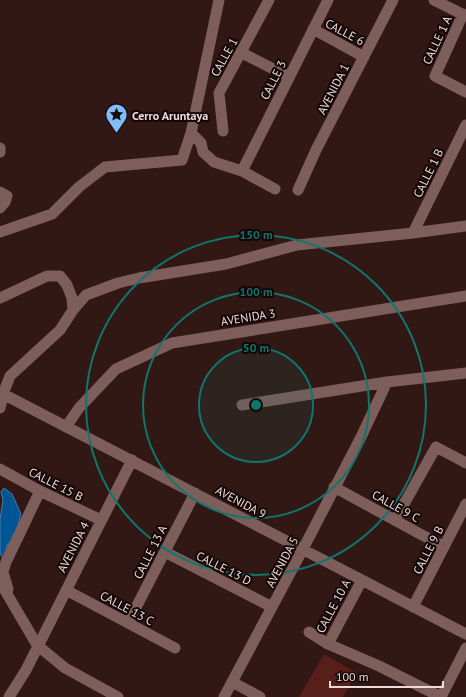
<svg xmlns="http://www.w3.org/2000/svg" width="466" height="697" font-family="'PT Sans',sans-serif">
<style>
.pitch{fill:#571e1a}
.water{fill:#005595;stroke:#477da9}
.lines{fill:none;stroke-linecap:round;stroke-linejoin:round}
.minor{stroke:#7e5e5a;stroke-width:11}
.ring{fill:none;stroke:#0f766e;stroke-width:2}
.labels{text-anchor:middle;dominant-baseline:central;stroke-width:4;stroke-linejoin:round;paint-order:stroke}
.street-label{font-size:12px;fill:#eedbd9;stroke:#120706}
.poi-label{font-size:12px;font-weight:bold;fill:#eedbd9;stroke:#120706;text-anchor:start}
.centre{fill:#0f766e;stroke:#120706;stroke-width:2}
.ring-label{font-size:12px;text-anchor:middle;font-weight:bold;fill:#0f766e;stroke:#120706;stroke-width:4;stroke-linejoin:round;paint-order:stroke}
</style>
<rect width="100%" height="100%" fill="#311815"/>
<path class="pitch" d="M324,654L357,673L343,697H299Z"/>
<path class="water" d="M4,488L12,494L21,514L14,540L7,545L6,553L2,557L0,553V519L3,500L1,492Z"/>
<g class="lines">
<path class="minor" d="M434,0L466,16
M463,14L435,76L466,92
M313,29L364,57
M242,53L289,77
M223,131L219,93L269,0
M191,133L201,143L203,152L214,162L242,171L275,189
M0,148V152
M242,171L328,0
M298,190L316,150L393,0
M0,192L7,196L5,202L0,208
M0,232L52,214L79,187L105,167L182,160L191,133L219,0
M413,233L466,125
M0,298L47,276H60L67,285L72,298L73,310L60,330L10,376L3,394L0,408
M73,310L86,295L118,283L139,278L226,264L297,245L413,233L466,226
M3,394L466,634
M242,405L387,382L466,373
M66,427L79,408L116,369L172,343L466,296
M0,469L40,491L101,520
M334,487L444,547
M395,520L436,447L466,463
M165,552L272,607
M0,582L37,645L65,668L118,697
M8,589L3,572L6,562L40,491
M66,590L175,648
M413,607L466,504
M128,623L195,493
M309,632L328,644L379,666L441,697
M328,644L362,580
M232,682L260,697
M9,697L26,670L132,460
M224,697L303,549L361,437L387,382
M441,697L466,648"/>
</g>
<circle cx="256" cy="405" r="57" fill="#0f766e" fill-opacity=".12"/>
<g class="ring">
<circle cx="256" cy="405" r="57"/>
<circle cx="256" cy="405" r="113"/>
<circle cx="256" cy="405" r="170"/>
</g>
<defs>
<symbol id="sight-pin" viewBox="-11 -11 22 30"><path d="M0 17L-7.5 6A9.5 9.5 0 1 1 7.5 6Z" fill="#81bdfa" stroke="#120706"/><path d="M0-6L1.8-2.2L6-1.7L2.9 1.2L3.7 5.4L0 3.3L-3.7 5.4L-2.9 1.2L-6-1.7L-1.8-2.2Z" fill="#111"/></symbol>
</defs>
<g fill-rule="evenodd">
<use href="#sight-pin" x="104" y="102" width="25" height="34"/>
</g>
<g class="labels">
<g class="street-label">
<text transform="translate(345 32) rotate(28)">CALLE 6</text>
<text transform="translate(437 40) rotate(-65)">CALLE 1 A</text>
<text transform="translate(224 57) rotate(-61)">CALLE 1</text>
<text transform="translate(273 80) rotate(-63)">CALLE 3</text>
<text transform="translate(333 89) rotate(-63)">AVENIDA 1</text>
<text transform="translate(428 173) rotate(-64)">CALLE 1 B</text>
<text transform="translate(248 317) rotate(-9)">AVENIDA 3</text>
<text transform="translate(56 484) rotate(27)">CALLE 15 B</text>
<text transform="translate(241 502) rotate(28)">AVENIDA 9</text>
<text transform="translate(396 506) rotate(29)">CALLE 9 C</text>
<text transform="translate(73 547) rotate(-63)">AVENIDA 4</text>
<text transform="translate(428 550) rotate(-63)">CALLE 9 B</text>
<text transform="translate(150 552) rotate(-63)">CALLE 13 A</text>
<text transform="translate(282 562) rotate(-62)">AVENIDA 5</text>
<text transform="translate(224 568) rotate(27)">CALLE 13 D</text>
<text transform="translate(333 606) rotate(-62)">CALLE 10 A</text>
<text transform="translate(127 608) rotate(28)">CALLE 13 C</text>
</g>
<g class="poi-label">
<text x="132" y="115">Cerro Aruntaya</text>
</g>
</g>
<circle cx="256" cy="405" r="6" class="centre"/>
<g class="ring-label">
<text x="256" y="239">150 m</text>
<text x="256" y="296">100 m</text>
<text x="256" y="352">50 m</text>
</g>
<path d="M330 681v6h113v-6" fill="none" stroke="#eedbd9" stroke-width="2"/>
<text x="336" y="681" font-size="12" fill="#eedbd9" stroke="#120706" stroke-width="3" paint-order="stroke">100 m</text>
</svg>
